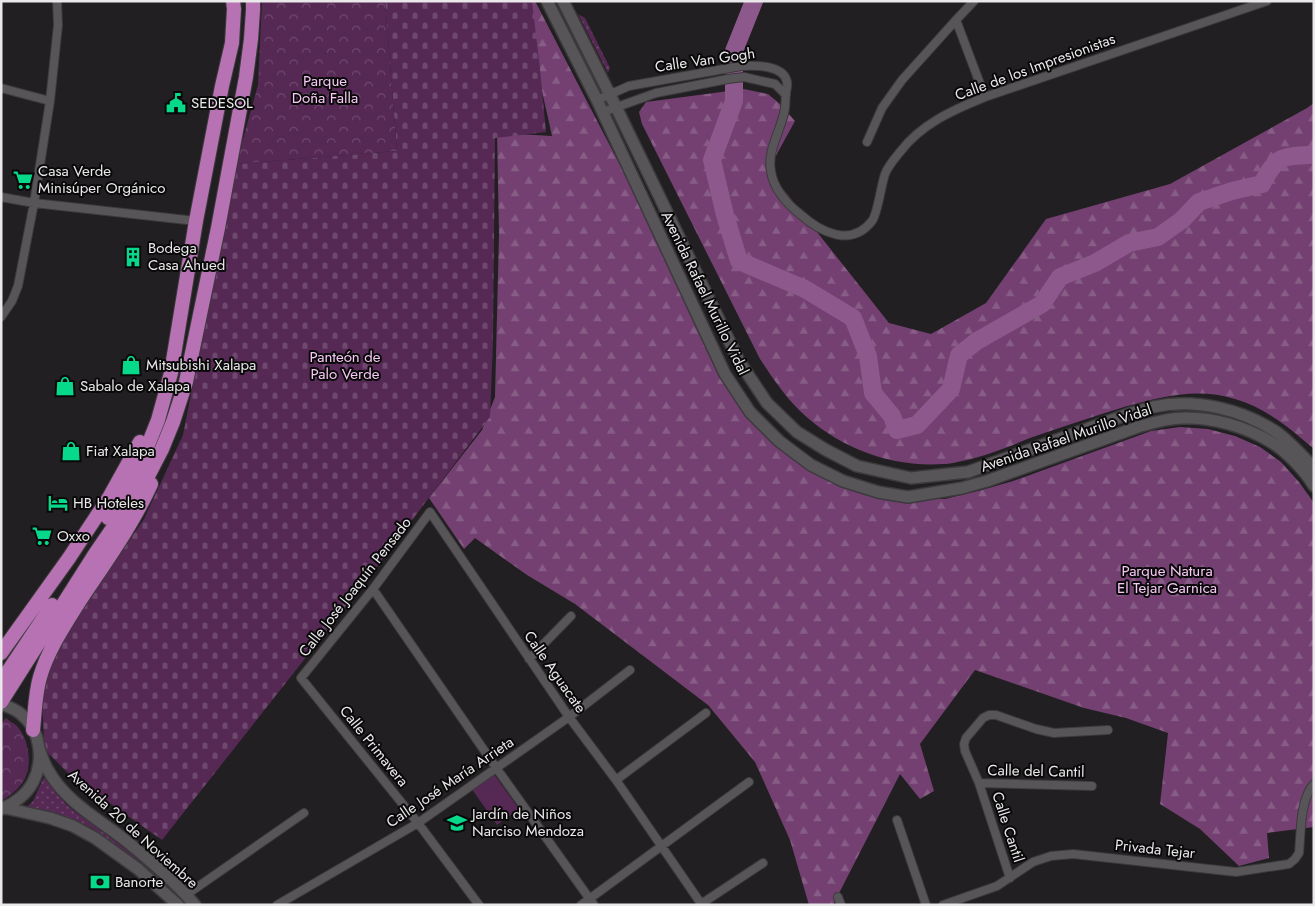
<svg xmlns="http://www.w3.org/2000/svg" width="1315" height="906" font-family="Jost,sans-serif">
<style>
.grass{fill:url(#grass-dots)}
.forest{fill:url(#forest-firs)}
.cemetery{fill:url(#cemetery-stones)}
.park{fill:url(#park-crowns)}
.pitch{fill:#562955}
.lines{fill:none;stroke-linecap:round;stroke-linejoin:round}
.river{stroke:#8d588b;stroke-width:18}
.minor-casing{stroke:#3c3a3c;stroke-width:10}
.secondary-casing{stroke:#3c3a3c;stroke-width:14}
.trunk-casing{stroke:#3c3a3c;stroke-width:16}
.minor{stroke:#585558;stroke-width:8}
.secondary{stroke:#585558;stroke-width:11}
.trunk{stroke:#b672b2;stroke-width:14}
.labels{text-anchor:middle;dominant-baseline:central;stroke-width:4;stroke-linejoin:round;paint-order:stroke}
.street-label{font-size:15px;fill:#eae8ea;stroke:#0a090a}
.park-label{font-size:15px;fill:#f6c8f3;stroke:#0a090a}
.poi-label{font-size:15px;fill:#eae8ea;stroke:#0a090a;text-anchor:start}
</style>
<defs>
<pattern id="grass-dots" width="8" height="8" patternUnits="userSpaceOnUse" patternTransform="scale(1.25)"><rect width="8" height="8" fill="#562955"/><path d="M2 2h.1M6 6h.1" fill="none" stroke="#6e486e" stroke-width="1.8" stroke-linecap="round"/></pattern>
<pattern id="forest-firs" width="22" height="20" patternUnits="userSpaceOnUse" patternTransform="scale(1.25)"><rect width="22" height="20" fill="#734071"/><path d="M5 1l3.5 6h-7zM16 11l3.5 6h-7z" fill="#875c85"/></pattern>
<pattern id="cemetery-stones" width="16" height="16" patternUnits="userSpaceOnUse" patternTransform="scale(1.25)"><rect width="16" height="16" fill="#562955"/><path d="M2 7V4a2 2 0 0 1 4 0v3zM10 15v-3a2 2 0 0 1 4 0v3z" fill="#6e486e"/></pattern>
<pattern id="park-crowns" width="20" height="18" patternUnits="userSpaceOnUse" patternTransform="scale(1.25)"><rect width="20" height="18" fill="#562955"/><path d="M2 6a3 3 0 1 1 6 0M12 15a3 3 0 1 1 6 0" fill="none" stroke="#6e486e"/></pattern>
</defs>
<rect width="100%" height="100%" fill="#211f21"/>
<path class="grass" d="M578,14L585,18L610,68L608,73Z
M44,777C51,786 58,796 66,804C75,813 86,819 96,827C128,851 160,875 186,905H184L176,896L144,866L92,828L75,821L25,809L33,801Z"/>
<path class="forest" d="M522,1H535L750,416L830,479L915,499H945L982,490L1013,481L1151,431L1180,427L1208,429L1235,436L1260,447L1281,462L1299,482L1314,503V827L1267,833L1269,858L1239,866L1200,829L1160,804L1168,733L1126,718L1084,708L975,670L920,744L934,791L920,799L900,774L833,905H809L790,840L755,762L708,705L575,604L527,575L475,538L464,549L429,498L482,430L495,397L499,234L497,133L552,136Z
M744,89L768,94L780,104L795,121L768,170L889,323L931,334L986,303L1046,219L1170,184L1307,108L1314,103V449C1290,428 1266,408 1235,399C1197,387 1160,397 1124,407C1092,417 1061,427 1030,438C1008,447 986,456 962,461C956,462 950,464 944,464C890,468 837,447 799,410C784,395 772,377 760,359L642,124L639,112L646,102Z"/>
<path class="cemetery" d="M385,1H532L540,69L546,132L495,138L493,340L490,417L366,581L162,840L71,776L46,751L44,739L42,697L46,675L64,635L144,519L183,435L236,164L397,151Z"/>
<path class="park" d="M262,1H385L397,151L236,164L258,85Z
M6,718C9,721 13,723 16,725C21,730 26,739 27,746C33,772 24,788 1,801V724Z"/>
<path class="pitch" d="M491,770L519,809L497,825L469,785Z"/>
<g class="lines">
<path class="river" d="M754,1L734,51V101L712,160L725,215L739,261L805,289L853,318L868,356L873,393L892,416L897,430L917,425L951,389L959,355L977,341L1042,304L1060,277L1095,263L1129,243L1158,237L1182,220L1199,202L1232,191L1262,184C1277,155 1282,156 1314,155"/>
<defs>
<path id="minor" d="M956,20L985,97
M1,88L50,101
M597,100L629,86L741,66C755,65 784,65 787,82C788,86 786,90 786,94C785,100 786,107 784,113C780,132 767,151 771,171C773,188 787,204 800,214C820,232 851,248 872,221C878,213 881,185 885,174C888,166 895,158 900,152C921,124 953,110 985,97L1267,1
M603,112L656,93L728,79L744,77L775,84L786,95
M867,142L882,108L902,80L956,20L974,1
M1,197L34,203L196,221
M1,317L12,301L18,286L34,203L50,101L58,25L57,1
M373,589L497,769L594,905
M529,659L571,616
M616,780L706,713
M979,783L1092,786
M897,820L926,905
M1010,878L979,783L965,751L964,744L966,738L983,718L989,715H996L1036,729L1054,733L1108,730
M186,895L304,813
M838,897L841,905
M701,904L763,863
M277,905L418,823L569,717L630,670
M479,905L418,823L301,678L373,589L430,512L569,717L616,780L702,905
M581,905L749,782
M943,905L997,886L1033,862L1051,856L1073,854L1236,872L1289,864L1295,859L1299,853C1301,832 1300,799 1314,784"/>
<path id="secondary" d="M547,1L597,100L725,374L750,412L779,441L811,465L843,481L878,492L908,497L962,488L987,481L1138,427C1152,423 1167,418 1183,418C1213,417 1246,427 1271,442C1286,451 1305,471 1314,486
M563,1L616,107L739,361L767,403L797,432L826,450L857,466L911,478L968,472L1131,413C1139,411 1146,409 1153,407C1196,398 1242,409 1278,433C1291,443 1303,456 1314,468
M1,704C9,707 16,709 22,715C41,731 44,761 33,782C27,794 14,804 1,809
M39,749C42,756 44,764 48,770C66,803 102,821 130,844C152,862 177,884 195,905
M5,808L50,818L73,826L95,838L138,869L178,905"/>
<path id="trunk" d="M108,518L137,468L148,445L158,420L171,373L196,221L222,86L232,43L234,9L233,1
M1,653L69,558L110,496L140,442
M1,682L52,605
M1,702L95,554L147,478L162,449L173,422L186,382L218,228L246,77L251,39L253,10V1
M33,730C35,712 35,694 40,677C48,650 64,626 79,602C104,564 132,526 151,484"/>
</defs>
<use href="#minor" class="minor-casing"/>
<use href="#secondary" class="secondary-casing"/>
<use href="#trunk" class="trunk-casing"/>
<use href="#minor" class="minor"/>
<use href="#secondary" class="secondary"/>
<use href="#trunk" class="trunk"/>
</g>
<defs>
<symbol id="civic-bare" viewBox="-9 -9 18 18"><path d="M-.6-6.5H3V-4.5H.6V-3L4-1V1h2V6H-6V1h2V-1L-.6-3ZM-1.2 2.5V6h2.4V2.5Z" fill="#07d98b" stroke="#0a090a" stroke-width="2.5" paint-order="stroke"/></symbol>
<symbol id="supermarket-bare" viewBox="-9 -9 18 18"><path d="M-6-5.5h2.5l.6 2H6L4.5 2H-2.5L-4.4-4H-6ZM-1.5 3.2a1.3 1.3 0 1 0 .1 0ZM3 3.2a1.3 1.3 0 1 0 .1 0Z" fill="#07d98b" stroke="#0a090a" stroke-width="2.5" paint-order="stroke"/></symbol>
<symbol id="building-bare" viewBox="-9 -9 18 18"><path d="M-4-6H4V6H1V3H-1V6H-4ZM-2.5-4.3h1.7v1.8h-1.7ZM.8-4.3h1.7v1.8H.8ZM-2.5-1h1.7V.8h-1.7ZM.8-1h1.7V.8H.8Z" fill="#07d98b" stroke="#0a090a" stroke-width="2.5" paint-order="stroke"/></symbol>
<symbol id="shop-bare" viewBox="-9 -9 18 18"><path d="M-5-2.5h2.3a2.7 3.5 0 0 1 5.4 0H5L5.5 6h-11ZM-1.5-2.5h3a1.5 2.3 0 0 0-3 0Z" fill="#07d98b" stroke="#0a090a" stroke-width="2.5" paint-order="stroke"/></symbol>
<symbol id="hotel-bare" viewBox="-9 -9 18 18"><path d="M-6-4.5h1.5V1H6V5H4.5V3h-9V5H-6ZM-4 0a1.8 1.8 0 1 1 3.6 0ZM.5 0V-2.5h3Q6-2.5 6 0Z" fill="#07d98b" stroke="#0a090a" stroke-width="2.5" paint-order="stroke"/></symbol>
<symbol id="school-bare" viewBox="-9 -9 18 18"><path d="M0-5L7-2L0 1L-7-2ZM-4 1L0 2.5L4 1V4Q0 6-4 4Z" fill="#07d98b" stroke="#0a090a" stroke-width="2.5" paint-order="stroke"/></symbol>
<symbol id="bank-bare" viewBox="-9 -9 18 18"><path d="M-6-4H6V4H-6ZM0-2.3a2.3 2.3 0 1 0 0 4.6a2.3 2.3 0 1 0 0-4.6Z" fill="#07d98b" stroke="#0a090a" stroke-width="2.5" paint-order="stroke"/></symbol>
</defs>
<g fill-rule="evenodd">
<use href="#civic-bare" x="162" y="89" width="28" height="28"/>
<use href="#supermarket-bare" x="9" y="166" width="28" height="28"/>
<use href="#building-bare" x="119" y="243" width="28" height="28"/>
<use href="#shop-bare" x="117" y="351" width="28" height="28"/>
<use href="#shop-bare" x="51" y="372" width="28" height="28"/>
<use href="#shop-bare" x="57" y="437" width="28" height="28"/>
<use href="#hotel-bare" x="44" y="489" width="28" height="28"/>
<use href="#supermarket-bare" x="28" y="522" width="28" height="28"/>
<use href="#school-bare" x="443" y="809" width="28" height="28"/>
<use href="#bank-bare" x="86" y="868" width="28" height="28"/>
</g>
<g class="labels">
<g class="street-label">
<text transform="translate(705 60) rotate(-8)">Calle Van Gogh</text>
<text transform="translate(1035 67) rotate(-20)">Calle de los Impresionistas</text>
<text transform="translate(705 293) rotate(64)">Avenida Rafael Murillo Vidal</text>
<text transform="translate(1066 438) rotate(-19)">Avenida Rafael Murillo Vidal</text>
<text transform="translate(355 587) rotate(-52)">Calle José Joaquín Pensado</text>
<text transform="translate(555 672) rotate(55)">Calle Aguacate</text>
<text transform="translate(374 746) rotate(51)">Calle Primavera</text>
<text transform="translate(1036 771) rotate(1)">Calle del Cantil</text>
<text transform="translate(450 782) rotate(-34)">Calle José María Arrieta</text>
<text transform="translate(1008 827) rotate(72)">Calle Cantil</text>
<text transform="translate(133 829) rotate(42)">Avenida 20 de Noviembre</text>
<text transform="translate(1155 849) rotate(6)">Privada Tejar</text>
</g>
<g class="park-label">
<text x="325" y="81">Parque<tspan x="325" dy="17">Doña Falla</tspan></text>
<text x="345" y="357">Panteón de<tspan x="345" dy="17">Palo Verde</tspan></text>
<text x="1167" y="571">Parque Natura<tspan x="1167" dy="17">El Tejar Garnica</tspan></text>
</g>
<g class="poi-label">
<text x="191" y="103">SEDESOL</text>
<text x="38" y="171">Casa Verde<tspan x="38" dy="17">Minisúper Orgánico</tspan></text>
<text x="148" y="248">Bodega<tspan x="148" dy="17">Casa Ahued</tspan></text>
<text x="146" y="365">Mitsubishi Xalapa</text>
<text x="80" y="386">Sabalo de Xalapa</text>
<text x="86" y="451">Fiat Xalapa</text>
<text x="73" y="503">HB Hoteles</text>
<text x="57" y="536">Oxxo</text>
<text x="472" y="814">Jardín de Niños<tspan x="472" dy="17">Narciso Mendoza</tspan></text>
<text x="115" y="882">Banorte</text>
</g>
</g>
<rect width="1315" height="906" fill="none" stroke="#eae8ea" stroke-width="5"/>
</svg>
